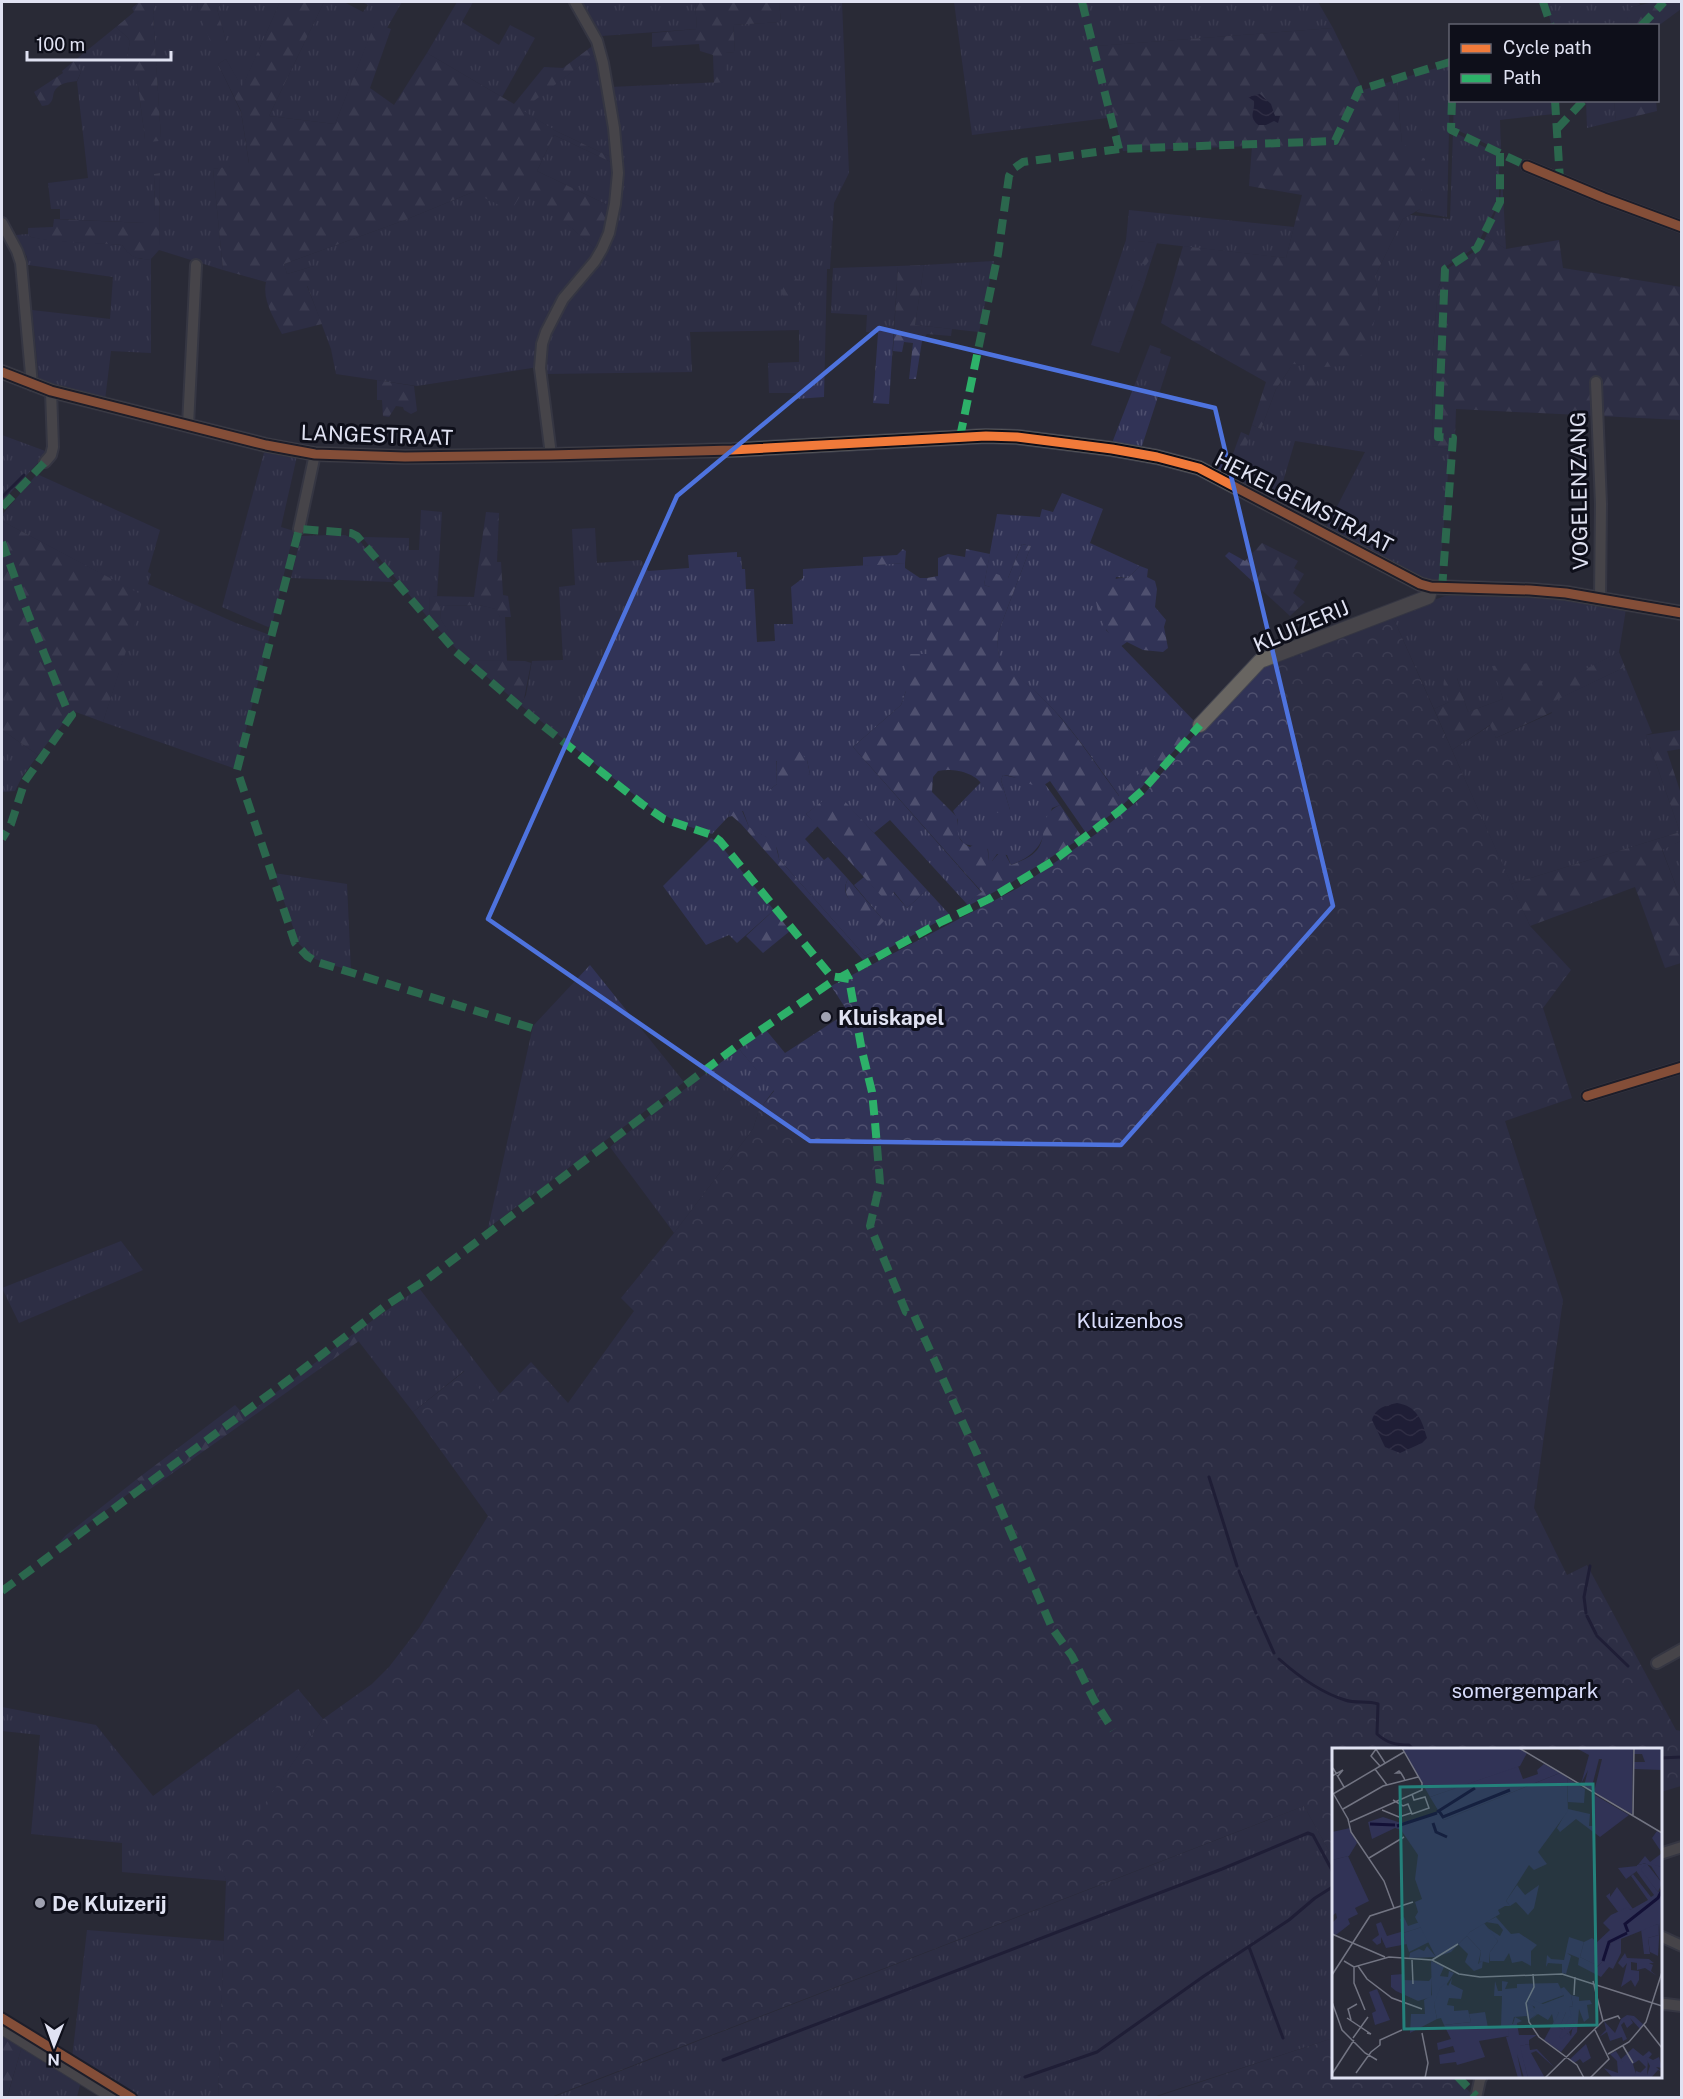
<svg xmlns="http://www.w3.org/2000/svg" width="1683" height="2099" font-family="'Public Sans',sans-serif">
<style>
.grass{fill:url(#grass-tufts);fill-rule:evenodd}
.forest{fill:url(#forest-firs)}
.park{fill:url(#park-crowns)}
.water{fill:url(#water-waves)}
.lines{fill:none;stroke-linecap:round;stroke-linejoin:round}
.stream{stroke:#131036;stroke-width:3}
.minor-casing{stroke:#434550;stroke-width:14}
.tertiary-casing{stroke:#434550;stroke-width:16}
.minor{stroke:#686561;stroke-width:10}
.tertiary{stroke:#686561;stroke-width:14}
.quiet{stroke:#2db169;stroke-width:8;stroke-dasharray:15 8;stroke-linecap:butt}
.cycleway-casing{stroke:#0e0f1a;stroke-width:13}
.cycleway{stroke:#f17a3a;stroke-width:9}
.marked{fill:none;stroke:#4e73de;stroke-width:4.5;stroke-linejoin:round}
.poi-dot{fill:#a0a2b1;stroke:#0e0f1a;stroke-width:2}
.labels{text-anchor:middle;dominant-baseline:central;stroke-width:6;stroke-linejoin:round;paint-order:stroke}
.street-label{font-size:21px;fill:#e0e2f2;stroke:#0e0f1a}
.poi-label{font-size:21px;font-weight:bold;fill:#e0e2f2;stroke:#0e0f1a;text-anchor:start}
.park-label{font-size:21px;fill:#d8dcfb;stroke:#0e0f1a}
.inset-river{fill:none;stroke:#131036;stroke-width:3}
.inset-road{fill:none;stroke:#727482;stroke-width:1.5}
.view{fill:#24817b;fill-opacity:0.15;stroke:#24817b;stroke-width:3}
.inset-edge{fill:none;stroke:#e0e2f2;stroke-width:3}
</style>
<defs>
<pattern id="grass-tufts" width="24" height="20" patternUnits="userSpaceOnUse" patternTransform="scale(1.5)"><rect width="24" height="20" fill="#313356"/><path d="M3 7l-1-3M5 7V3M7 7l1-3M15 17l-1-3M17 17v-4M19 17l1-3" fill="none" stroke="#4f506f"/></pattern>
<pattern id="forest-firs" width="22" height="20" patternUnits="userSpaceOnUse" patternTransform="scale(1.5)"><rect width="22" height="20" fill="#313356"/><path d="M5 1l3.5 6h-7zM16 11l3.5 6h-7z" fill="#4f506f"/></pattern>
<pattern id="park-crowns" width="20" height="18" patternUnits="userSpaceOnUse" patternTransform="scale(1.5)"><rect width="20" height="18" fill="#313356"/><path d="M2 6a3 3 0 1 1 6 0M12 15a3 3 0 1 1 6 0" fill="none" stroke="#4f506f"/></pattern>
<pattern id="water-waves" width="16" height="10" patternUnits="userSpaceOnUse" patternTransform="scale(1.5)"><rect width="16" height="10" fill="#131036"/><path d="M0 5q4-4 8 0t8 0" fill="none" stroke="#353254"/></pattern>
</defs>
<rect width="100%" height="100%" fill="#292a37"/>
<path class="grass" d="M155,2H197L198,11L227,44L217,9L222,2H280L242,88L226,59L218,64L241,112L249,164L213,169L223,270L159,250L160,173L154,174L155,213L145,223L60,219V209H51L48,183L88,178L77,82L81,72L74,61L116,27L128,38L130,42L126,61L138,86L145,139L161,138L153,15Z
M324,2H344L363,12L368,5L362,2H402L387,28L375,24L335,124L269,116Z
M457,2H473L462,22L499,45L510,25L535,38L502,97L427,53Z
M579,2H695L697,29L601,36Z
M779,2H844H842L849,173L834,203L830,269H827L824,397L796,399V393H769L768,363L799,362V330L690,332L692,372L543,374L549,336L567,300L598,262L619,197L610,87L724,82L725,53L735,52L733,25L781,22Z
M954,2H1318L1333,28L1097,46L1115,117L972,135Z
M1545,2H1639L1640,5L1630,8L1626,25L1552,26Z
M598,52L615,159L556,131L521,110Z
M1450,64V84L1447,217L1416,212L1420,209L1402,143L1396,80Z
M1454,101H1554V114L1500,120L1501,151L1453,128Z
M1586,101H1614L1616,121L1587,128Z
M1453,132L1499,154V202L1476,247L1445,267L1443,269L1446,270L1438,288L1433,347L1432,446L1450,449L1439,584L1428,581L1326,528L1365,452L1295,441L1279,495L1238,472L1252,425L1261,429L1276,389L1293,364L1346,366L1379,303L1375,276L1403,219L1410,215L1450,219Z
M554,135L615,164L612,207L537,171Z
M1502,176L1506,249L1486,236L1500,202Z
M525,187L598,251L568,286L538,367L417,386L336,374L331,349L307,285L314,266L287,274L284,264L405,220L473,192Z
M1129,210L1294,227L1286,258L1137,241L1150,259L1153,255L1144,284L1139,280L1132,286L1118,341L1123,342L1119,353L1091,345L1126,240Z
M28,234L31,237C61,243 91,242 122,245C130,257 137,260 151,259V353L111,351L105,400L39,381L32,310L110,319L113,277L28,265L27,257L16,235Z
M994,261L979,332L915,325L924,265Z
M898,266L889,404L873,403L878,333L866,332L867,315L831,313L833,268Z
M1150,345L1161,349L1160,353L1171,357L1141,449L1112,443Z
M2,435L48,452L2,502Z
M265,449L297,456L281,527L294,531L272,625L268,627L222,607Z
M37,474L160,530L148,572L151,574L148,584L236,623L270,635L237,765L233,768L103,722L143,596L2,521V515Z
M1062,493L1103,509L1090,543L1140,566L1128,578L1116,577L1106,630L1197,724L1195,727L1186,722L1120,797C1086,750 1053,697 1002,667C998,656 997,645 998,633L1031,546L1022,544L1008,578L990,587L984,585L997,514L1040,517L1042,509L1053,512Z
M421,510L442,512L437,596H430L429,619L362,537L409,538V550H419Z
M595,528L597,563L641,560L648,571L689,568L688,555L737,552V557H741L742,569H745L746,589H754L757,642L775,641L774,624H793L791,587L803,578V569L905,563V568L920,578H927L928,655L906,654V691L901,705L853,747L982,893L966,903L890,820L874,833L835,792L806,814L818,826L805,839L824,860L828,857L848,879C835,901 869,913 884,921L854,885L864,877L885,899L893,892L907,908L927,890L950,915L880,953L877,950L865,956L779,859C778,837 763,838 749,827L743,811L730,810L728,817L712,834L681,824L651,808L518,703L524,699L526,695L532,661L563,660L559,587L575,585L572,529ZM807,760L810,774L768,791L777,784L776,761Z
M332,535H344L359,540L393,582L291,578L301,536Z
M1462,594L1545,596L1626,609L1619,652L1545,691L1493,666L1503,699L1468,712L1457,678L1449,702L1434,709L1392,615L1445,596Z
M479,605L496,609L500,617H505L507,661L467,660L441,620L440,606Z
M1625,667L1652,733L1646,735L1680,832L1511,884L1452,750L1491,725L1496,738L1552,713L1547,704Z
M2,730L38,755L22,777L15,791L2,792Z
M1003,775L1045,784L1060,805L1052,808C1042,839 1044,852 1011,865L1007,855L997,854L992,861H989L988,849L964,844L956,833L958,820L953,811L981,782L986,791L1010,810L1001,780Z
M711,838L717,841L774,910L737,943L729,935L706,945L663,886Z
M1681,841V899L1662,849Z
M274,873L347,884L351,971L315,959L299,944Z
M590,965L684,1082L488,1228L533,1026Z
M739,1049L774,1090L759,1110L753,1129L674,1233L610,1147L651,1114Z
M121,1241L143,1270L19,1323L2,1288Z
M419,1288L500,1394L491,1404L464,1371L413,1412L353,1334Z
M137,1479L140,1485L54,1549L65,1536Z
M298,1689L323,1719L222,1867L226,1881L122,1872V1843L31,1834L40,1735L2,1731V1707L96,1725L153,1796Z
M1304,1806L1333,1858V2038L1153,2097L551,2098Z
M87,1930L224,1941L218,2097H138L72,2058Z
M23,2043L81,2081L77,2097L7,2098Z"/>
<path class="forest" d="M139,2H155L153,15L161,138L159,141L148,142L145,139L138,86L130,74L126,61L130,42L128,38L116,27L134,12L132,8Z
M197,2H222L217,9L227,44L214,50L198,11Z
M280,2H324L269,116L335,124L375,23L391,29L370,88L394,105L427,53L514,104L544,67L563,68L595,44L598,52L522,110L556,131L615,159V164L554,135L537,171L612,207L598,251L525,188L511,211L473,192L405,220L284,264L287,274L314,266L320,280L307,286L322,324L282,334C274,318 262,300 266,282L223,270L213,169L249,163L241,111L218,64L226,59L242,87Z
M695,2H779L781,22L733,25L735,52L725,53V82L714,83L713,55L700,51L699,44L652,47V33L697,29Z
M1653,2H1681V9L1658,26L1626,25L1629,8Z
M1333,28L1363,90L1396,80L1402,143L1425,159L1420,209L1403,219L1375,276L1379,302L1367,351L1346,366L1323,367L1314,389L1304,388L1306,365L1293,364L1276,389L1261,429L1252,425L1266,382L1161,323L1183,246L1286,258L1302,195L1249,186L1252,146L1123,151L1096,46Z
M74,61L81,72L77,81C69,82 58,83 54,92C52,98 54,100 48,105L42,106L34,92L63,73L62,71Z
M1614,101H1656L1657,111L1616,121Z
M160,173L159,250L151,259C136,260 130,257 122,245C91,242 60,244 31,237L28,234V228L53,227L54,219L145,223V213H155L154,174Z
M1486,236L1506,249L1559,240L1563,268L1681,287V420L1456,409L1455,438H1452L1450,449L1432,446L1433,347L1438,288L1447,269L1480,248Z
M1137,241L1157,243L1153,255L1146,265L1140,263C1134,256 1132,249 1137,241Z
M924,265L915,325L952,329L951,336L927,334L922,341L916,379H909L913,343L904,342L902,352L893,351L898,266Z
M788,279C796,279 801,278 806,284L805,304L799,305L786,303L781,292Z
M1139,280L1144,284L1123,342L1118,341L1116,335L1132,286L1135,282Z
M377,380L414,386L417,411L411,414L404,410L403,407L396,406L389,417L383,416L382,400H377Z
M1241,432L1250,436L1238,472L1279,495L1277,502L1213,470L1217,458L1230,462Z
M486,512L499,513L497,562H501L503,595L508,596L511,617H500L495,609L479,605L440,606L441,620L465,654L463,656L429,619L430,596L474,597Z
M2,521L144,596L103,722L73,711L38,755L2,730Z
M1262,543L1298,561L1294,568L1304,574L1293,593L1305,602L1290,616L1225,556L1229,552L1245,561Z
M1022,544L1031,546L998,633C997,645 998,656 1003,667C1053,697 1085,750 1119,796L1186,721L1195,727L1141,788L1117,810L1086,833L1050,781L1041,787C1026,785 1018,776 1003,775L1001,780L1010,810L1007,814C1002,813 997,814 994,810C988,805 987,795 984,788C977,772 953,768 938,771L933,777L932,792L957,817C959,831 954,839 970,847L978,842L984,841L987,845L989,861H992L1000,852H1004L1011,865C1021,861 1030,858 1037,850C1049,835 1037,815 1060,805L1080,834L1078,840L1009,884L968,906L966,903L982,892L853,747L901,705L906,691V654H927V578L938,576V558L948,554L965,557L966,549L990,554L984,585L990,587L994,573L1008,578Z
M903,549L906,551L905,563L863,566V557L897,555Z
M1140,566L1148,569L1147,577L1155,581L1157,589L1155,607L1166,620L1164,627L1168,648L1163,652L1143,650L1127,642L1120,647C1105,631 1097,616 1095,594C1106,582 1111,577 1128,578Z
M1619,652L1625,667L1548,704L1552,712L1496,738L1490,725L1452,750L1434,709L1449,702C1445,690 1439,682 1449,673L1457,678L1468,712L1503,699L1492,666L1532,663L1545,690Z
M467,660L525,661L531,663L524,699L518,703Z
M1681,730V749L1667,751L1681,794V841L1662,850L1681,899V963L1665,968L1635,887L1530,926L1511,884L1680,832L1646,735Z
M795,746L807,760L810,774L769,799L768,791L777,784C777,766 771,749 795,746Z
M835,791L927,890L907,908L894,892L885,900L806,814Z
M735,805L740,806L749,827L775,842L779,859L865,956L878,950L880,953L863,960L741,824L732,816L728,817L730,810Z
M848,879L884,921L877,928C865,916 837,898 848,879Z
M774,910L790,931L763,953L746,936Z
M353,1334L359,1341L146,1492L137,1479L235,1405L245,1416Z
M2,2031L23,2043L7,2097H2Z"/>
<path class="park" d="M1392,615L1530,926L1571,970L1543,1008L1572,1098L1505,1121L1563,1300L1534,1508L1567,1575L1587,1565L1676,1730L1681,1731V1786L1661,1792L1660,1750H1334L1333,1858L1304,1806L551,2097L218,2098L226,1881L221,1867L323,1719L372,1684L389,1667L419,1628L488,1516L413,1412L465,1371L491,1403L531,1362L568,1403L634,1311L621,1298L674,1233L753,1129L759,1110L774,1091L739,1049L766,1030L785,1053L848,1012L831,986L1018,888L1096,834L1139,800L1196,733L1260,666Z
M1333,2038L1334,2076L1456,2077L1459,2082L1476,2098H1153Z"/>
<path class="water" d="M1260,94L1271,104L1275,116H1280L1278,123L1274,121L1266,125H1258C1248,115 1255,114 1254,101L1248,97Z
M1397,1403C1417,1406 1422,1420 1427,1438L1422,1443L1400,1453L1385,1447L1372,1420C1376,1407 1385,1406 1397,1403Z"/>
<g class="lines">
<path class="stream" d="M2,497L24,475
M1209,1477L1237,1566
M1239,1571L1256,1613
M1586,1613L1584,1597L1590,1566
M1587,1616L1596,1634
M1258,1617L1274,1653
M1597,1636L1628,1666
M1279,1659C1297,1675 1322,1693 1345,1700C1356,1704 1367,1700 1378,1704L1377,1734C1387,1743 1396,1745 1409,1745L1414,1750
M1660,1758L1682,1757
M1249,1947L1283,2038
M723,2060L1222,1869L1308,1833L1313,1835L1334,1874
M1025,2077L1097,2052L1204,1976L1289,1920L1315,1898L1334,1886"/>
<defs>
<path id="minor" d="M1527,166L1604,198L1682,227
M2,223L17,251L21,263L32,385
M1596,382L1601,504L1600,599
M188,425L196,265
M551,455L540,368L542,344L546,332L563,299L595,261L602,249L609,233L615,204L618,173L614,128L603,63L597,41L575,2
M45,462L51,455L53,447L51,391
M299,529L315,454
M1587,1096L1682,1067
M1657,1663L1682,1649
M1660,1854L1682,1847
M1660,1936L1682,1946
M1660,2005L1665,2004L1682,2006
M1476,2098L1480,2080L1482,2076"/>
<path id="tertiary" d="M2,372L51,391L266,445L315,454L405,457L551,455L732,450L986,436L1017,437L1112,449L1157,457L1199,468L1420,584L1431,587L1530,590L1566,593L1682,613
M1200,725L1260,661L1428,597L1431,587
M2,2027L116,2098"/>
</defs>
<use href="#minor" class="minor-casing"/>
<use href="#tertiary" class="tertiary-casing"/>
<use href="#minor" class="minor"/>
<use href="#tertiary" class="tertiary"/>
<path class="quiet" d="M1082,2L1119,149
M1543,2L1551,26
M1641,26L1664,2
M1452,100L1451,130L1527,166
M1555,100L1560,181
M1557,129L1584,100
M960,437L998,254L1009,176L1013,169L1023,162L1119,149L1335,141L1359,90L1450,62
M2,507L45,462
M2,542L28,614L66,707L72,715L25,781L11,824L2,839
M1442,589L1453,438L1438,437L1445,269L1477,248L1500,202V153
M532,1028L317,962L307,956L295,943L237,770L299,529L351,533L357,536L456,652L532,717L642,804L664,819L712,835L720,841L831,976L849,979L862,1051L872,1092L875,1122L880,1183L870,1226L906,1312L914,1315L977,1454L1052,1628L1072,1656L1094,1700L1113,1730
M2,1591L298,1373L385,1306L426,1280L737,1046L830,983L939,923L989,899L1053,861L1118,812L1143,790L1200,725
M1457,2076L1476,2096"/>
<defs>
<path id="cycleway" d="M1527,166L1604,198L1682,227
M2,372L51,391L266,445L315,454L405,457L551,455L732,450L986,436L1017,437L1112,449L1157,457L1199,468L1420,584L1431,587L1530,590L1566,593L1682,613
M1587,1096L1682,1067
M2,2018L132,2098"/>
</defs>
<use href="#cycleway" class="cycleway-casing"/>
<use href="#cycleway" class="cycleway"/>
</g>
<path d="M0 0H1683V2099H0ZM879,328L1215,408L1333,906L1121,1145L810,1141L488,919L677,496Z" fill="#292a37" fill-opacity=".55" fill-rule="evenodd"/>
<path class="marked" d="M879,328L1215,408L1333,906L1121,1145L810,1141L488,919L677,496Z"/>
<g class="poi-dot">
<circle cx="826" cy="1017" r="6"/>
<circle cx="40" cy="1903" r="6"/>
</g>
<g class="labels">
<g class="street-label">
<text transform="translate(377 435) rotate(2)">LANGESTRAAT</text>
<text transform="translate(1579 491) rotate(-91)">VOGELENZANG</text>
<text transform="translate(1304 502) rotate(27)">HEKELGEMSTRAAT</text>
<text transform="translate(1301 626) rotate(-23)">KLUIZERIJ</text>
</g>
<g class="poi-label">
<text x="838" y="1017">Kluiskapel</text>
<text x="52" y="1903">De Kluizerij</text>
</g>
<g class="park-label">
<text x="1130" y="1320">Kluizenbos</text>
<text x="1525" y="1690">somergempark</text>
</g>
</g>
<g transform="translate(1332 1748)">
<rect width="330" height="330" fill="#292a37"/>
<path d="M244,0H301L300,66L262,44L270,11H267L259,42L252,38L256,22L249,36L257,7ZM302,0H330V22L302,21V14H313L310,6H302ZM212,16L228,25L112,72L98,49L186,18L191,31L206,26L205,22ZM235,30L253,41L252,55L236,54ZM261,46L297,67L268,89L244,71L228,84L225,80L236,61L258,66L257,78H263ZM325,83L330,86V119L315,116L330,135L326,144L308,122L314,115L306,117L305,123L294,131L286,120L305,118L313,108L318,114L330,105L320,90ZM16,108L37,153L23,160L26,166L16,171L18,176L0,190V175L5,170L4,165L0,168V112ZM185,137L193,147L207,137L202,160L196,167L184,154L178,158L174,153ZM285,139L301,161L287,165L274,148L278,145V149ZM164,169L179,186L187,185L205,197L199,203V218L190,213L180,215L177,205L172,213H158V204L166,193L151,177L168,188L171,182L166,176L154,174ZM326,176L327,187L316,190L318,206H312L309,181ZM90,179L97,194L77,204L71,185ZM135,188L149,203L146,216L151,212L150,220L142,223L133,214L136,206L126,196ZM237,189L252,194L248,209L265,217L263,221L273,211L279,195L289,190V205L281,221L277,219L269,229L246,217L247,210L235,205L239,208L234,226L230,225V216L216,215L214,219L215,207L219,211L232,212ZM95,198L104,209L77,210L78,205L87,201L92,203ZM293,205L295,210L317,211L322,215H317L321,217L319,223L325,228L313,220L305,222V215L299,214V222L307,223V232L303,239L299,232L289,239L295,215L291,220L286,215ZM99,213L112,219L108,228L116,229L117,223L122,225L102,256L105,271L78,285L79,266H93L92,252L100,247ZM163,233L166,243H170V233L176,234L173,241L185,240V236L226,235L232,247L205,257L196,249L205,266L197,272L195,268L182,269L177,288L147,293L153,309L125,317L124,314L108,316L107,307L123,304L121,298L106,302L105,295L119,291L112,277L139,274L137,266L153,264L156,280L169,279L170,248H162ZM239,247L247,249V253L258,252L260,256L255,257L257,270L252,274L247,261L245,284L229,304L212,292L227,264H234L228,279L224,277L239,288L241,277L236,283L232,282L237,259L241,258ZM295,267L302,268L312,277L308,281L298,270L301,275L295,280L292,274L289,277L295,291L291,293L290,289L278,293L275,284L267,289L274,282L272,273L283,285L289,271ZM197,296L198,302L205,301L223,320L204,303L199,305L213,330H196L187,298ZM254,296L259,310L251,315L248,311L242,315L237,312ZM301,300L311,308L317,303L320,306L316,311L315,328L304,323L308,325L314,319L307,312L301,316L305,330H281L272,320L286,325L285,313L278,306L284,303L292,316L289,311Z" fill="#313356"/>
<path d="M316,115L330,119V135L319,118L314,116L309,122L326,144L330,141L326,208L318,204L316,190L327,187L326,176L279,195L275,209L266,218L248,209L252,194L260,190L265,194L278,182L271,175L279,167L296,159L298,162L316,152L299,128L301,126L319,149L322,147L305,124V117ZM72,169L76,178L88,174L90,179L71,185L75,196L54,200L49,189V195L45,197L40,192L47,187L44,176L49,174L55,188L72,183L68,171ZM152,175L166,193L158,204L157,215L149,213L147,217L149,203L135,188L127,196L135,186ZM71,226V232L97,233L100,229L99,249L86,253L64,243L59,239V227ZM120,230L119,236L131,242L129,251L117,250L115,257L122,258V263L136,262L139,274L112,277L109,270L105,271L102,256L108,240L114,235L116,238ZM232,239L239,247L241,258L237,259L240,270L237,268L232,281L237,282L241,272L243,278L237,284L239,288L235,285L230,291L227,289L231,282L223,277L228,278L234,264H227L222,275L220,266L216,272L206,266L197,273L205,266L194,260L201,263L203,259L195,255L196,250L211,256L232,248L228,241ZM45,241L58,272L43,277L40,265L44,263L37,244ZM183,269L190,273L185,275L187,287H205L197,292V296L188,298L196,330H192L185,306L190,330H186L174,289L177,288L176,276H181ZM313,308L321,312L327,309L330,320L324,319L330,324L326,322L319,330L302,329L304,323L315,327L318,318Z" fill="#313356"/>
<path d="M70,0H187L195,5L188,18L98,49ZM228,25L235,29L236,63L206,104L215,116L202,122L197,117L174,153L178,158H173L166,162L168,166L138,184L119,204L104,209L83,169L86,164L83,154L90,151L83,131L86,107L69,82L63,80L40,91L36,74L51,69L69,75L107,64L112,72ZM18,80L25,95L17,108L0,112V84Z" fill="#313356"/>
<path class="inset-river" d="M107,63L111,69L178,42M105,64L143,40M101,75L104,84L115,89M38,76L63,77M65,78L105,65M296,184L293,176L326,150L330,142M271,213L277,194L295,185"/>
<path class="inset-road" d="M187,0L330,85M48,18L39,8L44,1L53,15M1,20L12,39M43,21L55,37M69,25H64L67,23L69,25L72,30L73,33M0,28L11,22L6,28M1,45L16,71L19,84L52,133L62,160M1,46L72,4M61,52L71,58L76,56L80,66L97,60L93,49L82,52L80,46M11,61L51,38L86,29M50,62L67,69L79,65M301,67L302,0M18,74L90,42V35L70,0M37,110L72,89M0,186L53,209M80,212L81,236M100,212L126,196M12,213L22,219L57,209L100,212L127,226L148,229L230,226L330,258M26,218L35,231L60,250L90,261M22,219V235L33,262M201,226L202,239L194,255L197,274L207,289L245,317L252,330M0,227L38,168L81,154M261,233L271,273M242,247L243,229M0,254L10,282L33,305L45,312M15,270L39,286L35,285M19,272L16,261L25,256M271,273L286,268L288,271M312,277L330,300M90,285L96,315L93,330M21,290L36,269M291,298L301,315M276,306L297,294L314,274L330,224M24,325L39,304L48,297V292L70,282M0,326L22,292M213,330L271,273M258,330L277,311L263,282"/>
<path class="view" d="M261,36L265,277L72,281L68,39Z"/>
<rect width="330" height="330" class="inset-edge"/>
</g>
<rect width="1683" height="2099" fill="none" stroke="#e0e2f2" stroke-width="6"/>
<rect x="1449" y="24" width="210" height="78" fill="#0e0f1a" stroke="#626370" stroke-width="1.5"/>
<rect x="1461" y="44" width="30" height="9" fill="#f17a3a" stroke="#626370" stroke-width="1.5"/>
<text x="1503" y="54" font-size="18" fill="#e0e2f2">Cycle path</text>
<rect x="1461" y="74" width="30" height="9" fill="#2db169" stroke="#626370" stroke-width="1.5"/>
<text x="1503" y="84" font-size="18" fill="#e0e2f2">Path</text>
<g transform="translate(54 2045) rotate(181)" stroke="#0e0f1a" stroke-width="4.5" paint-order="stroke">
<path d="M0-4.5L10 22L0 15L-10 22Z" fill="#e0e2f2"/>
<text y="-9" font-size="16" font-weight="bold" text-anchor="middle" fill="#e0e2f2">N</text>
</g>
<path d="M27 51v9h144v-9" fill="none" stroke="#e0e2f2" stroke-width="3"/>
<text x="36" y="51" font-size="18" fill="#e0e2f2" stroke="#0e0f1a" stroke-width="4.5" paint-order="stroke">100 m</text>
</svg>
